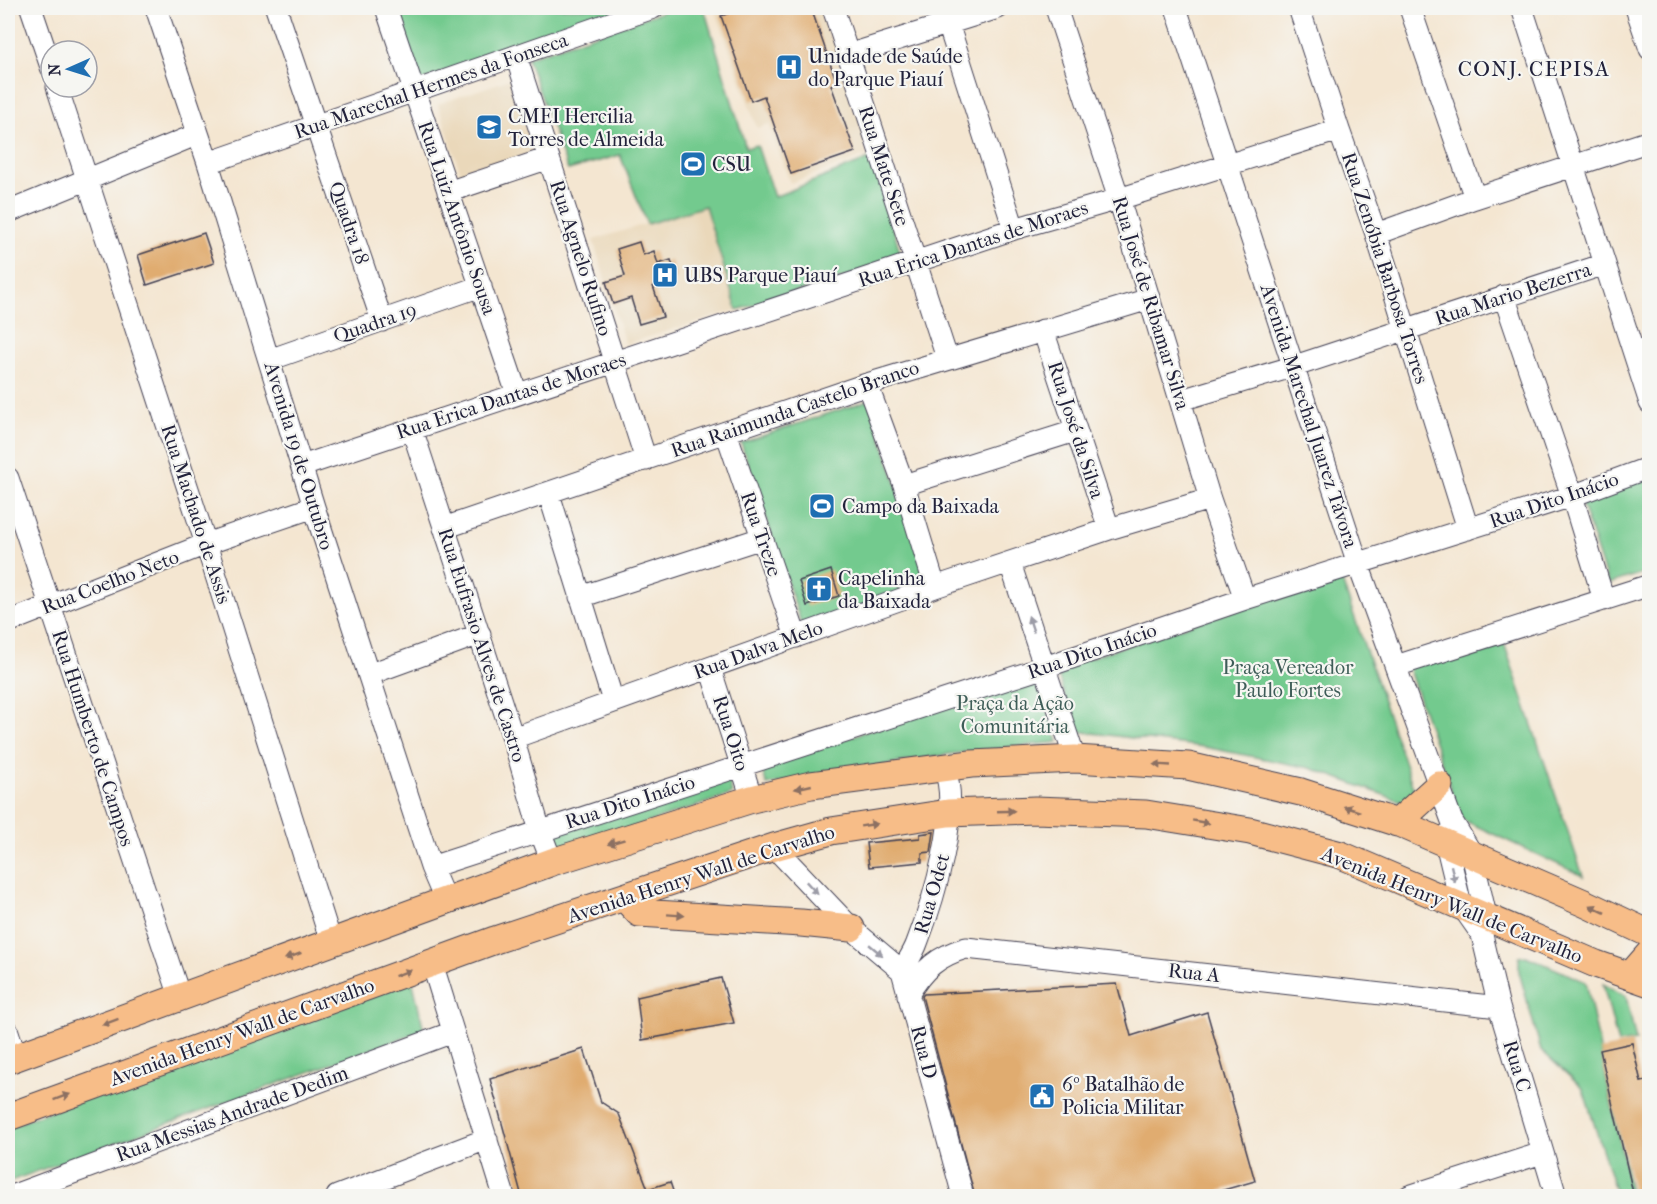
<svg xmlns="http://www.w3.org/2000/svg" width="1657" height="1204" font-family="'IM FELL French Canon',serif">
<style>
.built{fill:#ead8ba}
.green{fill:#73ca8e;stroke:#4a7664;stroke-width:1.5}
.building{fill:#e0ac6f}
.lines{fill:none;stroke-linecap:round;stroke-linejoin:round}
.minor-casing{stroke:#423f52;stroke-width:23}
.major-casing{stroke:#423f52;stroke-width:29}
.minor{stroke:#fff;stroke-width:21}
.major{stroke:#f7bd88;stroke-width:27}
.oneway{fill:#9c9ca7}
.oneway2{fill:#8c7062}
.labels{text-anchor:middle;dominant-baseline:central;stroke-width:4.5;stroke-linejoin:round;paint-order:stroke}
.poi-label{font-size:20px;fill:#22223b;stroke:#f6f6f2;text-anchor:start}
.street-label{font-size:20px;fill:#22223b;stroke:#f6f6f2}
.park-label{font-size:20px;fill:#3e5d58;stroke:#f6f6f2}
.neighbourhood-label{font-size:21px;letter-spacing:1.5px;fill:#22223b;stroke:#f6f6f2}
</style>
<rect width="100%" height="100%" fill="#f6f6f2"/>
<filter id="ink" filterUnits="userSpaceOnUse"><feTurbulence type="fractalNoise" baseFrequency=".0167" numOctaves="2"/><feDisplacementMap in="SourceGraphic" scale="12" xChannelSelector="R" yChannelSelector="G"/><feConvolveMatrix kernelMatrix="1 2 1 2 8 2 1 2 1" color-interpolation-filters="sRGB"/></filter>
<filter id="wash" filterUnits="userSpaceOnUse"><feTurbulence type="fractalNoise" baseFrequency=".008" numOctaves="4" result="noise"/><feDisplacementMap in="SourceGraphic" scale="24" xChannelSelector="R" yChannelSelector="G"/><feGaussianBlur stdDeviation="1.35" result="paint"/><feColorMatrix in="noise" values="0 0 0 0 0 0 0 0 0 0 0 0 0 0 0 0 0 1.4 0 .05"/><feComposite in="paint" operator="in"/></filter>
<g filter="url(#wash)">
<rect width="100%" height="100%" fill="#f4e6d1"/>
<path class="built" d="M720,8H822L874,153L790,183L769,124L757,128L715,9Z
M516,77L540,151L462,177L438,104Z
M705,206L737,310L625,344L593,240Z"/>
<path class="green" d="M386,8H638L410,85Z
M673,8H704L746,148L757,145L774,197L874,157L902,260L737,310L705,206L647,224L620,155L568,170L527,58Z
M869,400L929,584L802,626L741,443Z
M1649,474V571L1608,584L1580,499Z
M1340,575L1415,793L1406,803L1310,768L1204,747L1076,731L1056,669Z
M1502,637L1583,876L1461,819L1408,667Z
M1037,674L1058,742L949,754L767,785L761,767Z
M727,774L732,794L557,853L550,831Z
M1526,956L1586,982L1631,1196H1617L1583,1089L1541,1050L1519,972V957Z
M411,975L424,1030L8,1182V1127Z
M1603,984L1626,996L1636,1041L1618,1044Z"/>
<g id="blocks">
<path class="building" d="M744,8H811L837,83L831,85L855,152L791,174L764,96L751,101L721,16Z
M204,233L214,263L147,285L138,255Z
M639,242L643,255L654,251L658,264L671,260L677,279L653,286L663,317L639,324L631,298L613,304L606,282L625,276L617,249Z
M831,570L839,596L807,606L799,581Z
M934,832L931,852L922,853V862L869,867L866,843L920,838V834Z
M721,978L734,1023L642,1040L637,997Z
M1117,984L1131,1036L1207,1012L1255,1181L1199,1197H975L922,996L924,994Z
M1632,1043L1641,1082L1650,1080V1197H1634L1600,1050Z
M584,1049L601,1102L619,1114L648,1189L670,1182L675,1197H522L490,1079Z"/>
</g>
</g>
<g filter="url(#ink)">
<use href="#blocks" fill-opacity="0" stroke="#423f52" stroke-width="1.5"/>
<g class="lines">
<defs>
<path id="minor" d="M31,8L51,67
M156,8L208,163L314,507L431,867L446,902
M276,8L382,321
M386,8L517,394
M833,8L947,358
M943,8L1014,229
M1056,8L1119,199L1210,499L1245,599
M1176,8L1358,564L1452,821L1472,854L1486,916L1482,935
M1299,8L1339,130L1376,234L1468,529
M1410,8L1475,198
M1522,8L1650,403
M1636,8L1650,49
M848,55L998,8
M516,56L646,460
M57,87L206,544L331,942
M208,163L653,8
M448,192L549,158
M8,212L198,134
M1376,234L1475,198L1650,141
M1504,296L1572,496L1604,600
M1043,330L1109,529
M269,360L481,286
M867,384L904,485L935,587
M1181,400L1292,367L1605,264
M412,429L513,738L540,831L552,862
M726,432L796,637
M302,466L1014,229L1119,199L1339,130
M8,478L180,997
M904,485L1075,431
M549,494L613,701
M444,528L867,384L1149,299
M1010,563L1075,759
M580,597L762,538
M8,622L206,544L314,507
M1396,666L1650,585
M710,668L752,799
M370,674L480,634
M513,738L935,587L1109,529L1210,499
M1449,833L1446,843L1461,905L1482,935L1499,1007L1556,1196
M774,847L851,928L902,971L963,1196
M431,867L1045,667L1245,599L1572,496L1650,467
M432,963L504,1196
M902,971C907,962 914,952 917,943C933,902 962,809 944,768
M908,995C923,969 938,956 966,948L1499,1007
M8,1032L16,1057
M11,1196L453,1032
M337,1196L487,1139
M1409,1196L1542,1153"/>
<path id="major" d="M1397,823L1439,785
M624,897L639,913L801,923L851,928
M1630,976L1650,953
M8,1060L552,862L752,799L811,785L971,764L1075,759L1188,766L1301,792L1401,824L1584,903L1650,934
M8,1117L495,940L774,847L831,831L948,813L1035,810L1146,814L1250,831L1341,855L1596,964L1650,983"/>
</defs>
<use href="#minor" class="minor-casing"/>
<use href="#major" class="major-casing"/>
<use href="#minor" class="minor"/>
<use href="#major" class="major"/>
</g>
<defs><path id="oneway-solid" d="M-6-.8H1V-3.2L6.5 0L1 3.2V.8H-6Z" transform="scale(1.5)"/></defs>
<g class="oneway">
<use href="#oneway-solid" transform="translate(1031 624) rotate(-108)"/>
<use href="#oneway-solid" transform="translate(1453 874) rotate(77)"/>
<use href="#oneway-solid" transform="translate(812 888) rotate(47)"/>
<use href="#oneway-solid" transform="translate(876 950) rotate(40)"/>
</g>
<g class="oneway2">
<use href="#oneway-solid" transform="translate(1162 765) rotate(-177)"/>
<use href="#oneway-solid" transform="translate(803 787) rotate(167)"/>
<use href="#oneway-solid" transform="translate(1352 809) rotate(-162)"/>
<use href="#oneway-solid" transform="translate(1006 811) rotate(-2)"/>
<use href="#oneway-solid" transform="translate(1201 822) rotate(10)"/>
<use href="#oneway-solid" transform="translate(869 825) rotate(-9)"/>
<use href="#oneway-solid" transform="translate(616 842) rotate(163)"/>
<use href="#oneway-solid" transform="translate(1597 909) rotate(-154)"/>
<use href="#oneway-solid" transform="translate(676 915) rotate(4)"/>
<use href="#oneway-solid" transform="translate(293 956) rotate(160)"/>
<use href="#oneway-solid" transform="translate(403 973) rotate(-20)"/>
<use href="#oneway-solid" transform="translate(110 1022) rotate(160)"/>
<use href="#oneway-solid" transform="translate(62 1097) rotate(-20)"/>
</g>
</g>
<defs>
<symbol id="hospital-square" viewBox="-11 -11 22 22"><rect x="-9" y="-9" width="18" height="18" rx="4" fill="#1f6fb2" stroke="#f6f6f2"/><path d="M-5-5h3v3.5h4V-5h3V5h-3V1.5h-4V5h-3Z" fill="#fff"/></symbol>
<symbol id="school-square" viewBox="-11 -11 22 22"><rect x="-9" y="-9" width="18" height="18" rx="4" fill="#1f6fb2" stroke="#f6f6f2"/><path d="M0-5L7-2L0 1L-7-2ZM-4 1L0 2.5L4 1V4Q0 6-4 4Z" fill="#fff"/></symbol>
<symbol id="stadium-square" viewBox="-11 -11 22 22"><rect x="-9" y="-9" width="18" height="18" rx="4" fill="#1f6fb2" stroke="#f6f6f2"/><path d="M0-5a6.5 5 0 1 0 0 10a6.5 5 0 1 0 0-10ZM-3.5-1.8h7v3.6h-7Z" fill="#fff"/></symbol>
<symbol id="church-square" viewBox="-11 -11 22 22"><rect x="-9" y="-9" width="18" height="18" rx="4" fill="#1f6fb2" stroke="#f6f6f2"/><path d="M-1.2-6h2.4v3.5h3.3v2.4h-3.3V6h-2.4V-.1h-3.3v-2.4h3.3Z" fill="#fff"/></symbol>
<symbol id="civic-square" viewBox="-11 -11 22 22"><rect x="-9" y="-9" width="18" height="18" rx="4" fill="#1f6fb2" stroke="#f6f6f2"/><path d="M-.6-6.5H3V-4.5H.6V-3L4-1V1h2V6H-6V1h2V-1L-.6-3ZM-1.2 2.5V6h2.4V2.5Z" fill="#fff"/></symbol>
</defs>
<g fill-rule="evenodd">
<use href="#hospital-square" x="774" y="52" width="30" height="30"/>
<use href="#school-square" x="474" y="112" width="30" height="30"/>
<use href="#stadium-square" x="678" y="149" width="30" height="30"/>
<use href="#hospital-square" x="650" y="260" width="30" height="30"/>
<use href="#stadium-square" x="807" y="491" width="30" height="30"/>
<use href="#church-square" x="804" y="574" width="30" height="30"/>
<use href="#civic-square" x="1027" y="1081" width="30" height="30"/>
</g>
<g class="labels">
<g class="poi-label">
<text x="808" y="56">Unidade de Saúde<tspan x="808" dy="23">do Parque Piauí</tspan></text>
<text x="508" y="116">CMEI Hercilia<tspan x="508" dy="23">Torres de Almeida</tspan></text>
<text x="712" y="164">CSU</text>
<text x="684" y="275">UBS Parque Piauí</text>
<text x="842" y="506">Campo da Baixada</text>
<text x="838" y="578">Capelinha<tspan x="838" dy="23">da Baixada</tspan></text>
<text x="1062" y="1084">6º Batalhão de<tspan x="1062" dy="23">Policia Militar</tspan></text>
</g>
<g class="street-label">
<text transform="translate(431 86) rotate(-19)">Rua Marechal Hermes da Fonseca</text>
<text transform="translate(884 166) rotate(72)">Rua Mate Sete</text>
<text transform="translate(457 218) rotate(71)">Rua Luiz Antônio Sousa</text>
<text transform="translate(349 223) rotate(71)">Quadra 18</text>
<text transform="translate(973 244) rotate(-18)">Rua Erica Dantas de Moraes</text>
<text transform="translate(581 258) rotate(72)">Rua Agnelo Rufino</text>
<text transform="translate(1385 268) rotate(72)">Rua Zenóbia Barbosa Torres</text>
<text transform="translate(1513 294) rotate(-18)">Rua Mario Bezerra</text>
<text transform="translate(1151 303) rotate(73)">Rua José de Ribamar Silva</text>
<text transform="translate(375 323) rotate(-19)">Quadra 19</text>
<text transform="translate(511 396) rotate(-18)">Rua Erica Dantas de Moraes</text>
<text transform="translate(795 409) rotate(-19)">Rua Raimunda Castelo Branco</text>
<text transform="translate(1309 416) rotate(72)">Avenida Marechal Juarez Távora</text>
<text transform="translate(1076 430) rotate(72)">Rua José da Silva</text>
<text transform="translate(299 456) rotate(73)">Avenida 19 de Outubro</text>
<text transform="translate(1554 500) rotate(-19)">Rua Dito Inácio</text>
<text transform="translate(196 514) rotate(72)">Rua Machado de Assis</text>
<text transform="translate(761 534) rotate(71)">Rua Treze</text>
<text transform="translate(110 582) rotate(-21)">Rua Coelho Neto</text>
<text transform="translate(482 645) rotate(72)">Rua Eufrasio Alves de Castro</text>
<text transform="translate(758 650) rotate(-20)">Rua Dalva Melo</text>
<text transform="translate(1092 651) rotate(-19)">Rua Dito Inácio</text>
<text transform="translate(731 733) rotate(72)">Rua Oito</text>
<text transform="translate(93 738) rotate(72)">Rua Humberto de Campos</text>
<text transform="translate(630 802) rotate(-18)">Rua Dito Inácio</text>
<text transform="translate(701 874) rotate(-18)">Avenida Henry Wall de Carvalho</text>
<text transform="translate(932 894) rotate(-74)">Rua Odet</text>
<text transform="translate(1452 905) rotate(22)">Avenida Henry Wall de Carvalho</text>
<text transform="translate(1194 973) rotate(6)">Rua A</text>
<text transform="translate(242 1032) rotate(-20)">Avenida Henry Wall de Carvalho</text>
<text transform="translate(924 1052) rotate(75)">Rua D</text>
<text transform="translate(1517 1066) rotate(73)">Rua C</text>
<text transform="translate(232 1114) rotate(-20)">Rua Messias Andrade Dedim</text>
</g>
<g class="park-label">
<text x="1288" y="667">Praça Vereador<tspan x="1288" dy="23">Paulo Fortes</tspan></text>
<text x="1015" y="703">Praça da Ação<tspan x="1015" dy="23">Comunitária</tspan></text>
</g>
<g class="neighbourhood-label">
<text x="1534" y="69">CONJ. CEPISA</text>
</g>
</g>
<rect width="1657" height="1204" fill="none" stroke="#f6f6f2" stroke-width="30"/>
<g transform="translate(69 69) rotate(267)"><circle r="28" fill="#f6f6f2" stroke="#a1a1a9" stroke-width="1.5"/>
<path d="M0-4.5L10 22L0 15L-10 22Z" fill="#1f6fb2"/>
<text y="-9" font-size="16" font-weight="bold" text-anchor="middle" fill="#22223b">N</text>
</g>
</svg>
